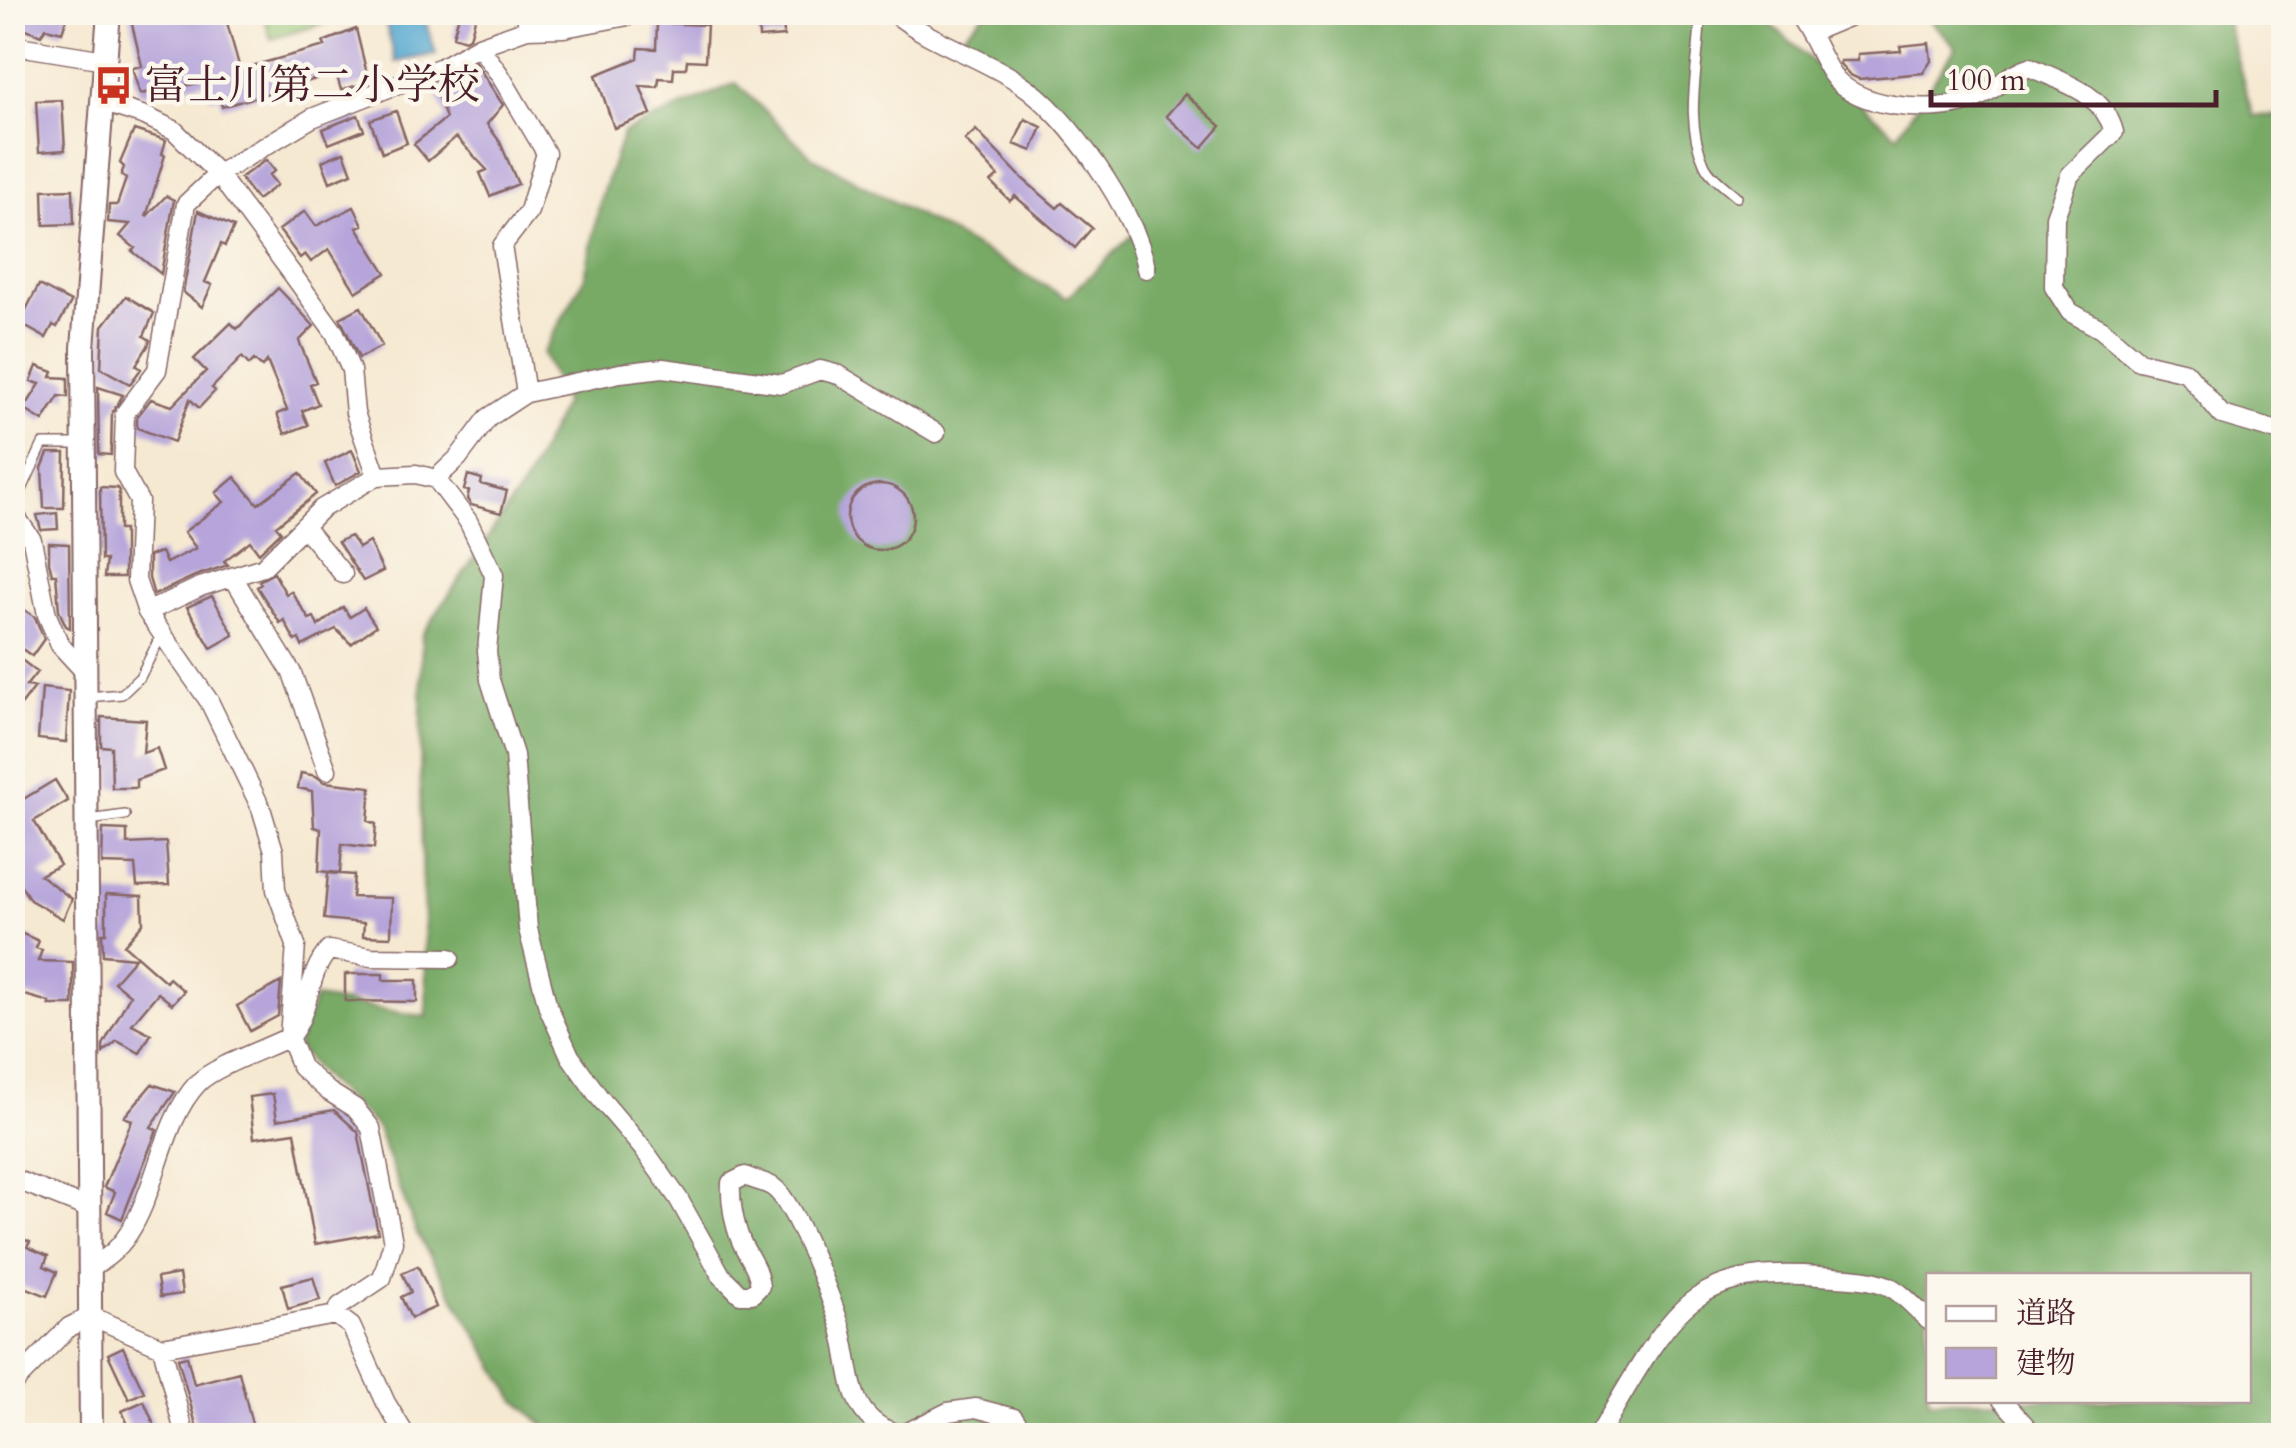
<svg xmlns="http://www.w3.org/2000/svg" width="2296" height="1448" font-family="Cardo,'Noto Serif JP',serif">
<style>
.green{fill:#95c575;stroke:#707250;stroke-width:2.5}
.forest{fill:#78aa66;stroke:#616448;stroke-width:2.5;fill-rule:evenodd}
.water{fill:#55a8d0;stroke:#50647e;stroke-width:2.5}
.building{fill:#b6a4da}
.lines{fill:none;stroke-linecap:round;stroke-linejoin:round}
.lane-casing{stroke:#866665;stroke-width:12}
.street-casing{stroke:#866665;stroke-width:21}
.secondary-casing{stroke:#866665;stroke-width:26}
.lane{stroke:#fff;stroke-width:9}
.street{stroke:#fff;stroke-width:18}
.secondary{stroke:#fff;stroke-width:22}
.labels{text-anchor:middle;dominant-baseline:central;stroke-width:9;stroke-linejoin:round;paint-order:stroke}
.poi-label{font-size:42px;fill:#4a1f2b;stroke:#fbf7ec;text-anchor:start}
</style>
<rect width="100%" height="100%" fill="#fbf7ec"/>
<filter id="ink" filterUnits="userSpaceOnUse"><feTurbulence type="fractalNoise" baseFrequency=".01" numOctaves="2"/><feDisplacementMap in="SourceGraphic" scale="20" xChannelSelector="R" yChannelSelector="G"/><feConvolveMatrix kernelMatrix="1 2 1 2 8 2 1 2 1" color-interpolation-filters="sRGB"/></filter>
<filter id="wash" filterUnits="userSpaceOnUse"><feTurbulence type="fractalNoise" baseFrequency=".0048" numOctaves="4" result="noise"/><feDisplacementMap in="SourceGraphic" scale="40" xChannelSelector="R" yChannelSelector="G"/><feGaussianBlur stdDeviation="2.25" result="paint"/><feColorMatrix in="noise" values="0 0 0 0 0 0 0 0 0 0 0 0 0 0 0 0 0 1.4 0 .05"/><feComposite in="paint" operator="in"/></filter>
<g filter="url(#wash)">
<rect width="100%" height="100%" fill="#f6e9d2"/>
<path class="green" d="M263,12H359V13L271,39Z"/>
<path class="forest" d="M985,13H1757L1897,135L1956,47L1923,13H2224L2253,116L2283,115V1435H555L514,1398L417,1234L376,1126L324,1079L297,1047L315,998L427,1017L420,789L422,635L526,481L564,403L543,353L585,277L601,197L623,133L736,83L811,156L1067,298L1142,226L1045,103L960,38ZM1928,1276H2248V1400H1928Z"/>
<path class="water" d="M383,13H423L436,54L396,62Z"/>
<g id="blocks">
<path class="building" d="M12,12H69L62,32L46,28L41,35L16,25L18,20L12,19Z
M129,12H224L240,69L325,46L323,42L356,29L369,82L341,90L336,73L222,107L219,96L210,99L205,82L140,94L132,68L142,66Z
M460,12H477L470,37L465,40L453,36Z
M758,12H783L784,36L759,38Z
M657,23L707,25L705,61L687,60L686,68H674L673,79L659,78L658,87L640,86L651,114L614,128L596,75L638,58L639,48L656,49Z
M1929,43L1931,61L1923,73L1859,79L1850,75L1840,64V61H1858V54L1901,51L1900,46Z
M475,62L503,105L487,124L500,142L518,184L490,196L480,173L487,170L456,137L428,161L414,144L446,118L434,87L457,78Z
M1185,94L1221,126L1202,148L1166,116Z
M62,100L65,150L39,152L36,101Z
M396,111L407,143L382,153L370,120Z
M358,115L364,130L329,144L323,129Z
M1025,119L1042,127L1032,151L1014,144Z
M134,130L166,140L162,154L165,155L146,217L166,196L174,200L161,274L132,251L135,248L120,236L130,224L108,222L109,205H117L126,179L121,175L124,167L120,163Z
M976,130L1023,179L1057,208L1062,203L1092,228L1075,248L1015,196L1010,201L991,182L998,176L965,140Z
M344,152L352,173L330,182L322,161Z
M266,160L275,171L269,175L277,185L257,200L240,178Z
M73,189L74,224L44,225L43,190Z
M354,207L363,225L357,227L386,273L356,292L329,249L311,262L305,254L300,258L279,230L305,211L316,226Z
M198,211L234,227L225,246L221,244L205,282L212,285L202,307L183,292Z
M39,285L71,302L57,327L53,325L46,338L19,323Z
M278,288L314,326L299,341L316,382L310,384L318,404L302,411L308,425L285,434L277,414L287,410L267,361L262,367L254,360L249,365L242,357L212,388L215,391L199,408L190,399L174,442L137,428V417L151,399L172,406L206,371L194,359L231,323L237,329Z
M126,296L154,313L144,336L150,340L148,346L136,365L141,369L130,384L101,368L103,326Z
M361,307L382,346L359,358L340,318Z
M37,366L53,372L51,377L68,378V397L59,396L43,421L24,409L40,384L31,381Z
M98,387L123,395L112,413L111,455L99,454Z
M352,450L361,471L335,486L325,463Z
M48,453H65L64,508H44L42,468Z
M300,473L316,494L276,526L281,532L259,553L250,541L224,561L228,565L195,576L154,595L149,578V556L161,552L166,563L196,548L184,532L224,502L216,493L235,477L258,504Z
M468,475L482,479L481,484L507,491L501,513L471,505L467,499L469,491L464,490Z
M847 517a33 33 0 1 1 66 0a33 33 0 1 1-66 0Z
M100,487L117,488L119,491V530H124V577H104L106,560H101Z
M57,513L58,529L41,530L37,515Z
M350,536L359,548L369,542L383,571L363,581L338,542Z
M49,543L69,544L70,628L66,626L59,611L56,574H52L49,562Z
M274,573L286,594L291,591L309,619L314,617L318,626L343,607L350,617L364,608L376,626L351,644L336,629L302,646L299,639L295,641L284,620L280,623L257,587L261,584L259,581Z
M212,596L234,635L211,648L187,607Z
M20,607L35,617L44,639L32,656L12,642V616Z
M19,658L37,672L26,686L35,687L22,704L15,700L12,704V666Z
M42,688L69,691L66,742L38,739Z
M101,717L146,720L143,753L157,748L164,770L136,780V788H112L111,747L101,746Z
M301,773L316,776L324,782L371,787L368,821L376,824L374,848L342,844L340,873L319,871L321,829L314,827L312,791L298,788Z
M55,780L68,801L34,821L60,865L40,875L72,899L63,919L30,900L12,871V806Z
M103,829L127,830V844L166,842L169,885L137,886L135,865L102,864Z
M328,873L354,875L352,897L392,898L391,937L363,936L364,923L324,919Z
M106,894L142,896L143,923L124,945L166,982L169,978L184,991L172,1004L158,993L132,1024L151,1034L140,1053L117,1041L103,1053V1045L130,995L114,982L135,958L103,955L102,933H106Z
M18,932L39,941L36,948L42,950L38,961L73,962V1005H49V1002L14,992L18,979L12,977V945Z
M345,974H383V980H417V1002L345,1001Z
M281,982L278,1016L250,1031L237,1006Z
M152,1084L175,1092L151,1127L157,1130L122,1219L107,1212L115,1192L104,1187L132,1120L124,1117Z
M273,1094L277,1120L334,1110L358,1132L378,1233L315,1244L295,1132L254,1138L249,1097Z
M12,1234L30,1242L27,1247L48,1256L44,1266L57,1272L47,1296L12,1282Z
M418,1266L436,1307L411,1318L401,1297L411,1292L402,1273Z
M179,1274L182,1294L160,1297L157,1278Z
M313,1277L320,1300L288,1309L282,1285Z
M123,1347L144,1392L129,1399L108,1354Z
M187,1356L194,1384L239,1372L255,1436H199L178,1358Z
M144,1401L159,1436H133L122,1411Z"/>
</g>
</g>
<g filter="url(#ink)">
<use href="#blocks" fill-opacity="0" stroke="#866665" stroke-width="2.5"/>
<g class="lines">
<defs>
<path id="lane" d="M1700,12C1701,62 1682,115 1704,163C1709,176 1727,188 1737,197
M12,511L43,444H82
M88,697L122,694L140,677L162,634
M89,820L125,815"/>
<path id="street" d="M893,12C931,43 980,56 1020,83C1068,114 1137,213 1146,269
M1796,12C1812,32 1818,53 1831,73C1854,109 1932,114 1970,101C1993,93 2008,73 2030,67C2064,83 2104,93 2114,132L2070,175L2055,217L2054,287L2070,312L2101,329L2139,361L2186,372L2222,415L2284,433
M527,29L564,28L628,16
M1812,32L1860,12
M12,45L105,60
M479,46L500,75L546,153L529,211L502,246L526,393
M101,102L145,116L174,130L218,174L293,275L335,333L351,370L355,413L377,476L416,474L436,479L468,521L494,575L487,651L490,680L514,755L528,929L548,1007L570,1056L599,1097L644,1150L678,1198L721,1275L740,1294H752L760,1286C758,1267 748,1257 741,1241C734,1224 730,1201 731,1183L745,1176C753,1180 766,1182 773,1187C794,1201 831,1298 840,1325C854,1371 843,1420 902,1435L948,1412L976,1408L1014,1418L1026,1436
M436,479L458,458L488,418L526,393L620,373L663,368L782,384L820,370L839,375L936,433
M12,511L32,540L47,615L60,645L85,672
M304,527L343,574
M233,577L292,673L327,770
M147,612L200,587L263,567L321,509L377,476
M12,1178L90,1209
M90,1267C158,1238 150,1133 198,1083C213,1067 267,1048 289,1037C311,1013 306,974 329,950L371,957L450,958
M162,1347L184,1432L187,1436
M12,1385L69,1327L91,1316L162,1347L336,1315
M2002,1400L2025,1425L2029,1436
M406,1436L386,1403L351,1326L336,1315L340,1306L382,1278L393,1242L371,1128L355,1108L328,1091L301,1067L289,1037L296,945L276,890L274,851L261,808L209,701L147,612L136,580L139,501L123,472L125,413L157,370L186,204L218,174L312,118L442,67L479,46L527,29V12
M1598,1436C1622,1397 1659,1324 1695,1299C1731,1273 1778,1273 1820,1276C1841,1278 1868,1277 1888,1286C1902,1292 1917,1310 1928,1320"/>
<path id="secondary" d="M91,1436L83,348L109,12"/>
</defs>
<use href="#lane" class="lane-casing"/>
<use href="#street" class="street-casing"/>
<use href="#secondary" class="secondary-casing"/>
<use href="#lane" class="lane"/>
<use href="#street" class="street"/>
<use href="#secondary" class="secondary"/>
</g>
</g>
<defs>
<symbol id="bus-bare" viewBox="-9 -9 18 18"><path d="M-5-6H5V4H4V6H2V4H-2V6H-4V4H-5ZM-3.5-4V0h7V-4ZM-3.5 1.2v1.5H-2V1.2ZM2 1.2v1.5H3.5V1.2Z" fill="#c8321e" stroke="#fbf7ec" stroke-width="2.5" paint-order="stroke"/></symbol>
</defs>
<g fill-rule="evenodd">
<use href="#bus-bare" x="86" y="58" width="55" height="55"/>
</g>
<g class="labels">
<g class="poi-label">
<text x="144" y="85">富士川第二小学校</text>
</g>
</g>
<rect width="2296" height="1448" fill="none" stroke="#fbf7ec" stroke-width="50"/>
<rect x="1926" y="1273" width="325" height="130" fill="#fbf7ec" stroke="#b4a19f" stroke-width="2.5"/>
<rect x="1946" y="1306" width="50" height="15" fill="#ffffff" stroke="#b4a19f" stroke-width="2.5"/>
<text x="2016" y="1323" font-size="30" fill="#4a1f2b">道路</text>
<rect x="1946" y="1348" width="50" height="30" fill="#b6a4da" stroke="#b4a19f" stroke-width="2.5"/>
<text x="2016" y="1373" font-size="30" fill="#4a1f2b">建物</text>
<path d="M1931 90v15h285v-15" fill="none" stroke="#4a1f2b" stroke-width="5"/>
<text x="1946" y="90" font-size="30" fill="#4a1f2b" stroke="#fbf7ec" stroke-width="8" paint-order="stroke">100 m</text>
</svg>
